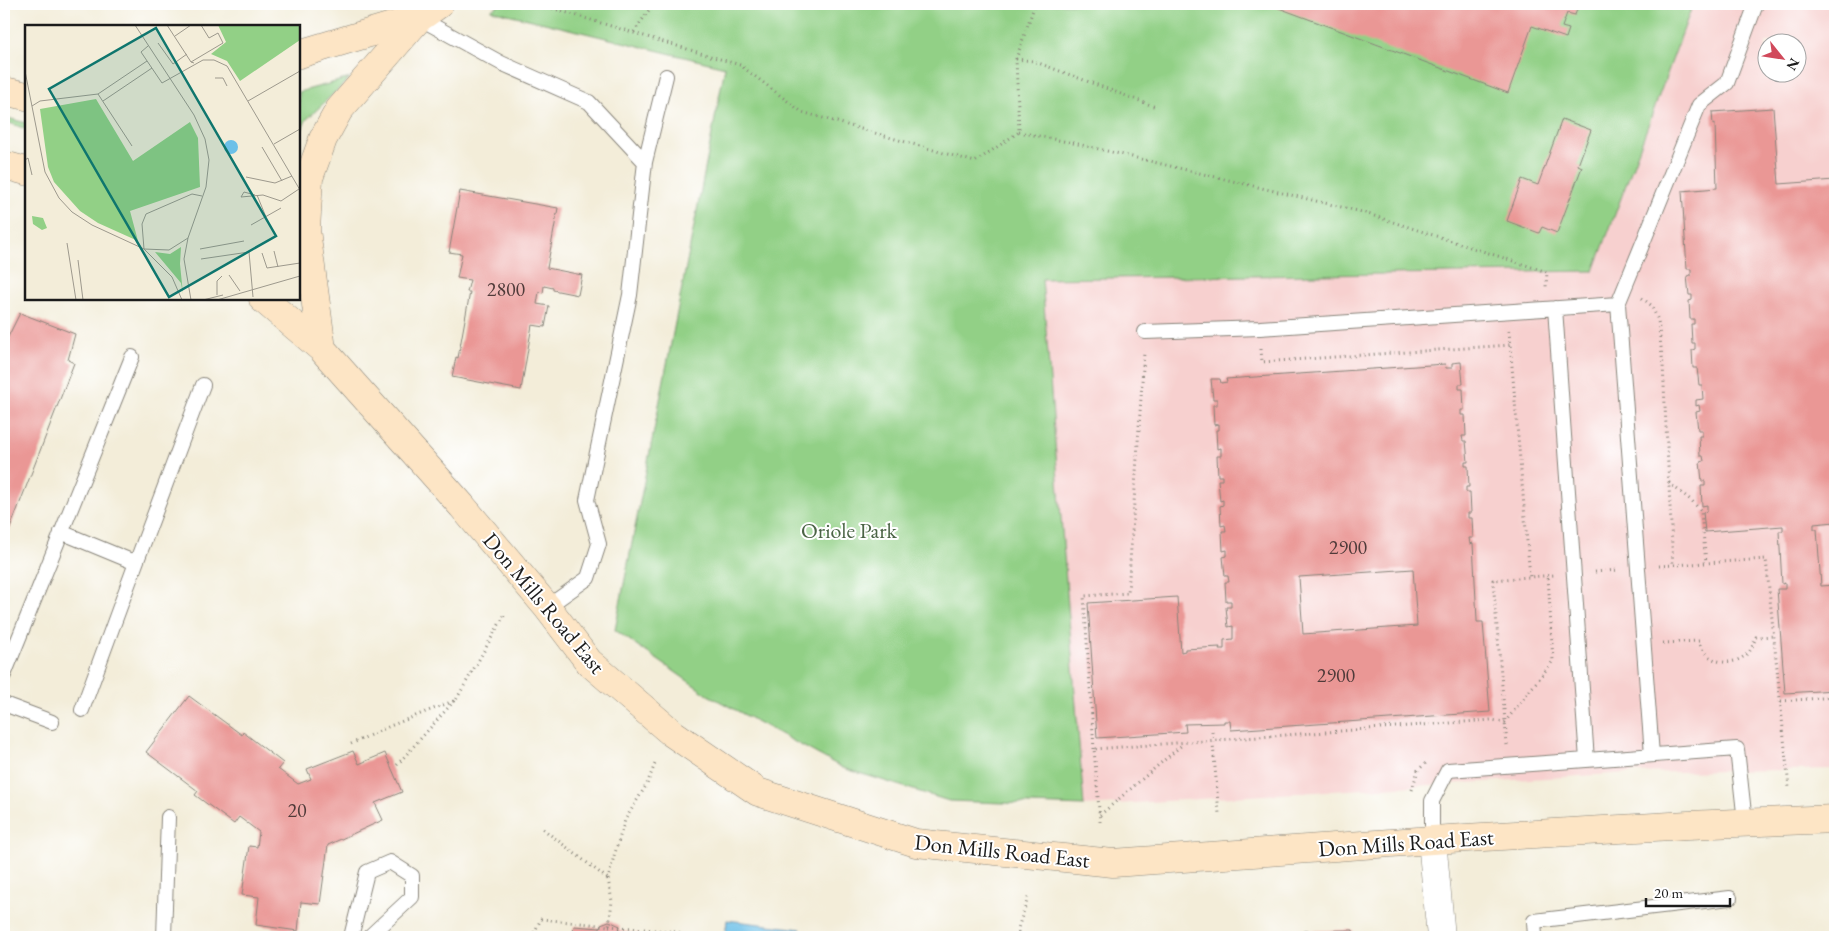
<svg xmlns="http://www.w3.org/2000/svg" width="1839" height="941" font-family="'EB Garamond',serif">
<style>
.built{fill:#f7d0cf;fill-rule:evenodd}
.green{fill:#92d086;stroke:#577651}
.water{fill:#6cc0e8;stroke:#446e82}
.building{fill:#ea9795;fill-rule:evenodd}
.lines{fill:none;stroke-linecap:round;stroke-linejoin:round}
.service-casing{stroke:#88847a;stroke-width:16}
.minor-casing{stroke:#88847a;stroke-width:29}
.secondary-casing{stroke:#88847a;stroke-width:29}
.path{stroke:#88847a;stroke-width:3;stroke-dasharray:1 4;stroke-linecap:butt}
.service{stroke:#fff;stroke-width:14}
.minor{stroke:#fff;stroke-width:28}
.secondary{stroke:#fde5c5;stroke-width:28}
.labels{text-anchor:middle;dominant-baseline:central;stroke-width:4;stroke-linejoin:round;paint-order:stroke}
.number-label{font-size:20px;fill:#503b3a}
.park-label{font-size:22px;fill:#4b6446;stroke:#fff}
.street-label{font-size:22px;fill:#1c1c1c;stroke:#fff}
.inset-road{fill:none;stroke:#9d998d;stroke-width:1}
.view{fill:#0f766e;fill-opacity:0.15;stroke:#0f766e;stroke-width:2.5}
.inset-edge{fill:none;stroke:#1c1c1c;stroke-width:2.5}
</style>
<rect width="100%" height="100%" fill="#fff"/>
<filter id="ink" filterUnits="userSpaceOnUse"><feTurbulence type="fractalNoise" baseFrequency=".02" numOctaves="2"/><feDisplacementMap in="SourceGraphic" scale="10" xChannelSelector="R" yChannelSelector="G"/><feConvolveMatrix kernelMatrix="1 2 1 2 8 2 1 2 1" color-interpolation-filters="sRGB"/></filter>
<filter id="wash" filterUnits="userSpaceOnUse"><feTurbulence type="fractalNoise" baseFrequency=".0096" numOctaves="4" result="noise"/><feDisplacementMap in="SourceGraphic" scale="20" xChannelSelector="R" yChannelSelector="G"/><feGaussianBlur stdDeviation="1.12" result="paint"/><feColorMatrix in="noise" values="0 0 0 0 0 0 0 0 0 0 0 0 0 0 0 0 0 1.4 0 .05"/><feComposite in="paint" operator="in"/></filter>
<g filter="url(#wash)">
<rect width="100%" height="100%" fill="#f3edd9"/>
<path class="built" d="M1693,4H1835V769L1629,773L1084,806L1042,279L1594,271ZM1766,42H1796V72H1766Z"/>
<path class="green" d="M500,4H1693L1594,271L1042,279L1084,806L949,801L843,768L708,695L615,630L725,67L491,10Z
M350,78L306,120L299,137V92Z
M4,117L26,123V129L4,121Z"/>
<path class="water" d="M727,920L801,929V937H725Z"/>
<g id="blocks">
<path class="building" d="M1268,4H1579L1575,15L1567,13L1562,27L1569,29L1566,38L1532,26L1508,93Z
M1773,108L1779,184L1835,180V522L1814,524V529H1817L1821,586L1835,585V690L1785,693L1777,589H1785V583L1782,584L1779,531H1783V526L1705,532L1703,512L1707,511V505L1702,506L1701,486H1705V481H1702L1700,462L1704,461L1703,456H1700L1699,436H1702V430H1698L1696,412L1700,411L1699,405L1696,406V400L1703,399L1702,385H1699L1697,368H1693L1692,350L1695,349V343H1692L1691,324H1694V319H1690L1689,301L1692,300V295H1689L1687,276L1691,275V269H1687L1682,191L1717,188L1715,124L1713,125L1712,112Z
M1562,119L1591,130L1578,165L1582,167L1557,233L1542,227L1539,233L1507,221L1522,179L1538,185Z
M460,191L558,208L547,268L582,275L578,295L553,290V288L544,286L543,293L539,292L537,304L549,306L545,327L532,325L521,390L452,377L456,357L458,358L470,292H467L470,280L457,278L462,254L449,252Z
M20,313L75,334L68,360L74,363L4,544V335L8,337Z
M1461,362L1463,384H1459V389H1463L1464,410H1461V415H1465L1466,436H1462L1463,441H1466L1468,462H1465V466H1468L1469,487H1466V492H1470L1471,513H1468V518H1472L1473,538H1469L1470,544L1473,543L1477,620V622H1483L1490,712L1231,730L1230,721H1224V723L1185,724L1186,732L1097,738L1088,603L1177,597L1181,652L1185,651V649L1220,647L1219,649H1224V640L1233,639V626L1228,627L1226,607H1231V601H1226L1225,582H1229L1228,576H1225L1223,557L1227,556V550L1223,551L1222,531H1226L1225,525L1221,526L1220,506L1223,505V500L1220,501L1218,480H1222V476H1218L1217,456H1221V448L1217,449L1216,430H1219V424L1214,425L1213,405H1217V399H1213L1211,379H1220L1221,383L1227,382L1226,379L1445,364L1446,368H1452V363ZM1413,569L1417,626L1303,634L1299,577Z
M189,696L242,735L243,732L283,763L278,769L298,784L311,779L307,769L353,751L359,764L385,753L402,792L375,803L383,820L328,845L320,904L301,902L298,931L256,925L259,897L242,895L249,846L257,847L259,832L239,817L234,824L195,795L198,791L146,752Z
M609,921L620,926L619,931L640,934L639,937H572L574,926L600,928L601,924Z
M1353,930V937H1303V931Z"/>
</g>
</g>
<g filter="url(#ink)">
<use href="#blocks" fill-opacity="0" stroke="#88847a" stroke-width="1"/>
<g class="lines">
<defs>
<path id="service" d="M419,18L501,63L589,102L645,162L630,295L587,500L599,544L588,578L547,607
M645,162L666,76
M1618,304L1699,105L1727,83L1756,4
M1555,308L1587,760
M1145,332L1260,328L1618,304L1652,755
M61,532L136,563
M4,675L132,357
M4,704L52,722
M82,710L136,563L203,385
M1432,840V801L1448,770L1737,749L1745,822
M164,937L168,817
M351,937L367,872L390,862L412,876V897L369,937
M1535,937L1534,921L1730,898"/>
<path id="minor" d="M1432,840L1441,937"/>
<path id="secondary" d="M299,54L419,18L439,4
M4,91L26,96
M4,165L26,171
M263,299L322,349L462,506L547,607L589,662L672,733L758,792L916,843L1113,863L1432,840L1688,825L1835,819
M322,349L306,230L309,178L323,139L339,110L419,18"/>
</defs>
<use href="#service" class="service-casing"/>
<use href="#minor" class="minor-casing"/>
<use href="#secondary" class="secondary-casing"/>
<path class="path" d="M538,4L740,65L802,112L975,162L1019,132L1016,59L1035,4
M634,32L653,4
M1016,59L1033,61L1156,107
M1019,132L1078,144L1362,212L1547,272L1546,287
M1642,298L1651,305L1658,320L1663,365L1673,566
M1509,331L1530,577
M1261,349L1262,362L1510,345
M1669,483L1692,501L1701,511L1706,563
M1659,566L1766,559L1789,788
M1595,572L1618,570
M1663,643L1699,641C1705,664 1733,669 1749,652C1752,648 1754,642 1756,637L1774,636
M1781,701L1835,697
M1212,732L1219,814
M351,744L390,726L456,700L505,614
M1507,745L1493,580L1554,575
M1094,749L1084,596L1128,593L1144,352
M397,765L455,700
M1412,790L1418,770L1426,763
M1100,815L1183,744
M1100,822L1094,749L1491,720L1505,722L1553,661L1548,576
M543,829L608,879
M609,926L678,932L682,937
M532,937L541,919L609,926L612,901L608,879L614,856L625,820L647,784L655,764
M1018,937V928L1029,895"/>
<use href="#service" class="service"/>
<use href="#minor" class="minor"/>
<use href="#secondary" class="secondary"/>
</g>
</g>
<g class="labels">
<g class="number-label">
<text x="506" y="289">2800</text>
<text x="1348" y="547">2900</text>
<text x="1336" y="675">2900</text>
<text x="297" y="810">20</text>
</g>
<g class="park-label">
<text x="849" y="530">Oriole Park</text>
</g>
<g class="street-label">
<text transform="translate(544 603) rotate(50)">Don Mills Road East</text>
<text transform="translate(1406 843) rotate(-4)">Don Mills Road East</text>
<text transform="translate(1002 851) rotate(6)">Don Mills Road East</text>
</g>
</g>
<g transform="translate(25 25)">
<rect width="275" height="275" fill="#f3edd9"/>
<path d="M193,0H275V15L215,56L202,36L186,29L201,17ZM71,74L108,136L165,97L173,113L175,162L105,186L113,216L73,198L55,186L29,157L23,142L15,84ZM7,191L18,193L22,203L17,205L8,199ZM156,222L155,239L158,269L156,258L130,227L145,229Z" fill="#92d086"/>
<path d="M199 122a7 7 0 1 1 14 0a7 7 0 1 1-14 0Z" fill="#6cc0e8"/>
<path class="inset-road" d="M110,0L169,90L180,114L184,135L181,162L163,213L159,234L166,275M142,0L166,37M150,11L166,0M133,18L148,39L162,29M123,21L116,27L137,58L178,35H189L202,41L275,165M169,38L166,37L198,18L193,8L184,13L176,0M0,46L20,147L34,173L47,187L67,200L119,224L147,252L157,275M190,53H198L202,61M78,76L127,43M223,76L275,46M7,81L15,76L73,69M249,119L275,104M107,121L73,69L122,36M237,122L257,156M0,135L3,133L7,150M221,152L250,158L267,151M230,170L219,167L216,172L238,170L256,176L274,164M232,170L241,192M226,200L256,183M42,218L51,275M119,224L117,199L121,189L167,169L177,171M119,224L144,225L163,213M175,224L219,216M249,226L253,242M237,228L242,243L275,238M176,234L224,227L228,272M53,235L58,275M204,250L215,266M192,270V256L197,251M178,275L198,270M192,275L275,251"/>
<path class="view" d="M131,3L251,211L144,272L24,64Z"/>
<rect width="275" height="275" class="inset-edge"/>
</g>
<rect width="1839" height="941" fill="none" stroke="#fff" stroke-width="20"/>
<g transform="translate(1782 58) rotate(120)"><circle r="24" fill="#ffffff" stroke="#a4a4a4"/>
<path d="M0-4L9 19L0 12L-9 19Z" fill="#d1495b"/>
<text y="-8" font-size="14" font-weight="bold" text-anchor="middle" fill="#1c1c1c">N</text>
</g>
<path d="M1646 898v8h84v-8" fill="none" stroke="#1c1c1c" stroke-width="2.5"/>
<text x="1654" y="898" font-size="15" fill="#1c1c1c" stroke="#ffffff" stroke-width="4" paint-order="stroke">20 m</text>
</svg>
